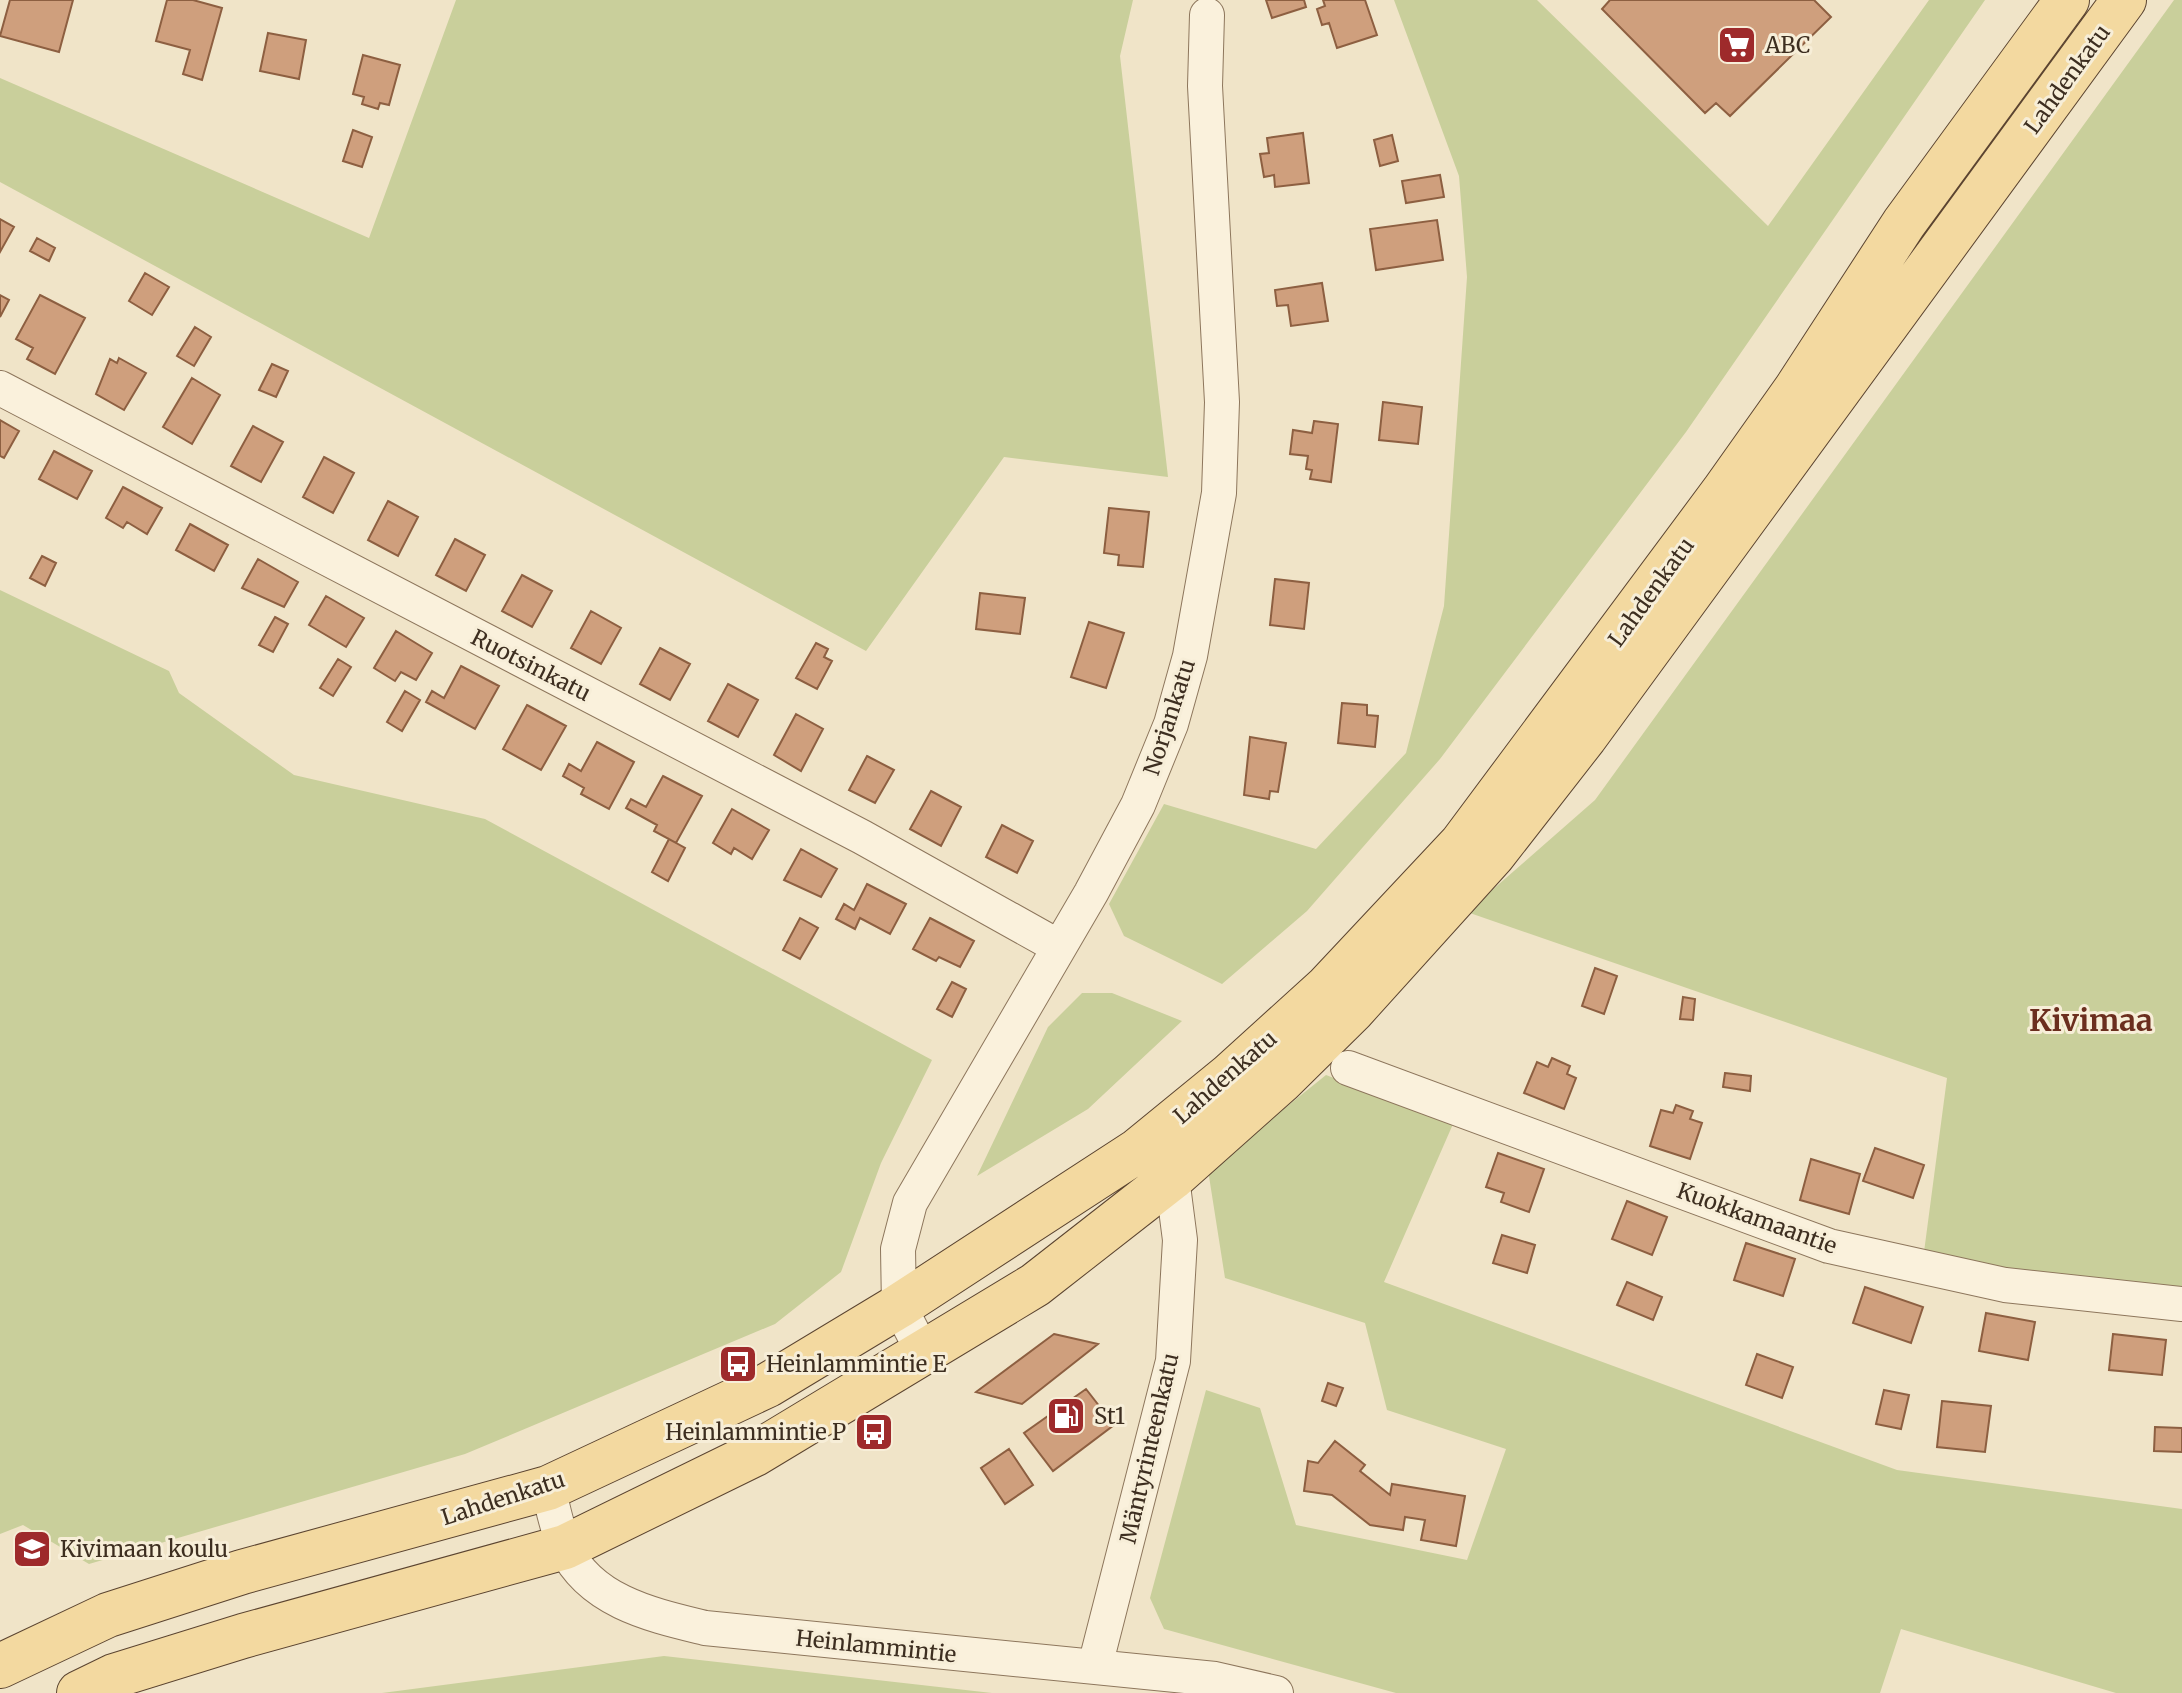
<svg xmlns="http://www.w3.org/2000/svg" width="2182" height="1693" font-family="Merriweather,serif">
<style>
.green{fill:#c9cf9b}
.building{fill:#cf9f7d;stroke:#8d5f41;stroke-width:2}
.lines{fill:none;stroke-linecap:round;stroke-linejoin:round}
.minor-casing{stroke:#8d765c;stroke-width:36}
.major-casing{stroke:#5b4430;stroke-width:46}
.minor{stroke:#faf1dc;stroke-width:34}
.major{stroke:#f3d9a0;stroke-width:44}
.labels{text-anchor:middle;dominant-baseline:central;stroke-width:6;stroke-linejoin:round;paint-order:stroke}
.poi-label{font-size:22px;fill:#3d2e20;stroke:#f7eed8;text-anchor:start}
.street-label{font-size:22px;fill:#3d2e20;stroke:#f7eed8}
.district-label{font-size:30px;font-weight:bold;fill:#6b2e1e;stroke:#f7eed8}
</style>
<rect width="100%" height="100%" fill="#f0e4c8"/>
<path class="green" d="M456,0H1133L1120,56L1168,477L1004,457L866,651L0,182V78L369,238Z
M1394,0H1537L1768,226L1929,0H1985L1686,432L1440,759L1307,911L1222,984L1124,936L1109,904L1164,804L1316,849L1406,753L1444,606L1467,277L1459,176Z
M2174,0H2182V1290L2039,1276L1924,1252L1947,1078L1467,912L1595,800Z
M0,590L169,671L179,693L294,775L485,819L932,1060L881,1163L841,1272L775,1324L465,1454L89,1564L23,1525L0,1534Z
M1082,993H1112L1182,1021L1088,1109L977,1176L1048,1027Z
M1326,1075L1453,1124L1384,1282L1897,1470L2182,1509V1693H2116L1901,1629L1880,1693H1396L1164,1629L1150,1598L1206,1390L1260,1408L1296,1525L1467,1560L1506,1449L1387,1410L1365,1323L1225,1278L1208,1170Z
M664,1656L992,1693H382Z"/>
<path class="building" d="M10,0H73L59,52L0,36Z
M167,0H193L222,8L202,80L183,74L190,50L156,41Z
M1266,0H1304L1306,7L1272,18Z
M1323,0H1365L1377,35L1337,48L1329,23L1322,25L1317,9L1325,6Z
M1610,0H1814L1831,17L1730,116L1716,103L1705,113L1602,9Z
M268,33L306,40L299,79L260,71Z
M363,55L400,65L389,105L380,103L378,109L362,104L364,97L353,94Z
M353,130L372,137L362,167L343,161Z
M1303,133L1309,183L1275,187L1274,175L1264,177L1260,154L1269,153L1267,138Z
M1392,135L1398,161L1380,166L1374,140Z
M1440,175L1444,197L1406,203L1402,181Z
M0,219L14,227L0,252Z
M1437,220L1443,260L1376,270L1370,229Z
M37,238L55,248L49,261L30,251Z
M145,273L169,287L152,315L129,301Z
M1322,283L1328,321L1291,326L1288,305L1277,306L1275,290Z
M0,295L9,300L0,317Z
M40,295L85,318L55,374L27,359L33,348L16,339Z
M195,327L211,337L194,366L177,356Z
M119,358L146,373L124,410L96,394L110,359L117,363Z
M272,364L288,371L276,397L259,390Z
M192,378L220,395L192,444L163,427Z
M1383,402L1422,407L1418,444L1379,440Z
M0,420L19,431L4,458L0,456Z
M1314,421L1338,424L1331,482L1310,479L1312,470L1306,469L1308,456L1290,454L1293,430L1312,433Z
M253,426L283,442L261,482L231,466Z
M54,451L92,471L77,499L39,479Z
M324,457L354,473L333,513L303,497Z
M123,487L162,508L147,534L127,522L123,528L106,518Z
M388,501L418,517L398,556L368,540Z
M1109,508L1149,512L1143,567L1118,565L1119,555L1104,553Z
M190,524L228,545L214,571L176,550Z
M455,539L485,555L466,591L436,575Z
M42,556L56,563L45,586L30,578Z
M258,559L298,582L284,607L242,588Z
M522,575L552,591L532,627L502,611Z
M1275,579L1309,583L1304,629L1270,625Z
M980,593L1025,598L1020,634L976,629Z
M326,596L364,618L346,647L309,625Z
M591,611L621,628L601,664L571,648Z
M275,617L288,624L273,652L259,645Z
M1089,622L1124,633L1106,688L1071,677Z
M396,631L432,653L416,680L401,672L395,681L374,668Z
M816,643L828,649L824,657L832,661L817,689L796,678Z
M660,648L690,664L670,700L640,684Z
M338,659L351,667L333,696L320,688Z
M461,666L499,686L475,729L426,702L432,691L444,698Z
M728,684L758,700L738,737L708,721Z
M405,691L420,700L402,731L387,722Z
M1342,703L1367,705V715L1378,716L1375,747L1338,743Z
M527,705L566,726L541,770L503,749Z
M796,714L823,729L801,771L774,755Z
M1250,737L1286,743L1278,792L1270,791L1269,799L1244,795Z
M597,742L634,762L609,809L581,794L584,788L563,776L569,764L581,771Z
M867,756L894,770L875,803L849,790Z
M663,776L702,796L676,843L654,831L657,825L626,808L631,799L646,807Z
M931,791L961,807L941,846L910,829Z
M732,809L769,830L752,859L734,848L731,854L713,843Z
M1002,825L1033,841L1017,873L986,857Z
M669,839L685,848L668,881L652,872Z
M801,849L837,869L821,897L784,880Z
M867,884L906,904L890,934L860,918L855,929L836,919L844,904L854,910Z
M800,918L818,928L800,959L783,950Z
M930,918L974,941L960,967L939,957L936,961L913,949Z
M1595,968L1617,976L1604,1014L1582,1006Z
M952,982L966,989L952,1017L937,1009Z
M1683,997L1695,999L1693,1020L1680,1019Z
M1552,1058L1570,1066L1567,1074L1576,1078L1564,1109L1524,1093L1537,1062L1548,1067Z
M1725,1073L1751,1076L1750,1091L1723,1087Z
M1676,1105L1693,1111L1690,1119L1702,1123L1690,1159L1650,1146L1661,1110L1673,1113Z
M1875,1148L1924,1165L1913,1198L1863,1181Z
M1498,1153L1544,1169L1529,1212L1501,1202L1504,1193L1486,1187Z
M1811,1159L1860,1174L1849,1214L1800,1200Z
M1627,1201L1667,1217L1652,1255L1612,1239Z
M1502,1235L1535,1245L1527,1273L1493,1263Z
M1746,1243L1795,1259L1783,1296L1734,1280Z
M1627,1282L1662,1297L1653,1320L1617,1305Z
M1865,1287L1923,1307L1911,1343L1853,1323Z
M1986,1313L2035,1322L2028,1360L1979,1351Z
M1054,1334L1098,1344L1022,1404L976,1392Z
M2113,1334L2166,1340L2162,1375L2109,1370Z
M1757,1354L1793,1367L1782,1398L1746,1385Z
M1328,1383L1343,1388L1336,1406L1322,1401Z
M1086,1389L1114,1425L1053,1471L1024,1433Z
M1884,1390L1909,1395L1901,1429L1876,1424Z
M1942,1401L1991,1406L1985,1452L1937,1447Z
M2155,1427L2182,1428V1452L2154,1451Z
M1335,1441L1365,1465L1360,1471L1390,1495L1392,1484L1465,1496L1456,1546L1421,1540L1425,1520L1405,1517L1403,1530L1370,1525L1332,1495L1304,1491L1308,1461L1318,1463Z
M1009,1449L1033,1485L1005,1504L981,1468Z"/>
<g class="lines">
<defs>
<path id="minor" d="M0,388L862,837L1059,947
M1348,1068L1829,1246L2005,1285L2182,1304
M923,1352L899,1306L898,1249L910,1203L1091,893L1138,805L1171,724L1190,656L1219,493L1222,402L1205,86L1207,15
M548,1488C553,1507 557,1530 565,1548C591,1602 652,1615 705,1628L1215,1679L1276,1693
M1095,1666L1173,1361L1180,1240L1172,1178"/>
<path id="major" d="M0,1666L108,1615L242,1572L548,1488L768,1385L899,1306L1137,1151L1230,1075L1327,987L1462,843L1723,492L1796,389L1904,223L2067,0
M79,1693L114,1676L243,1636L565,1547L755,1454L1035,1285L1172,1178L1281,1081L1353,1010L1493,855L1585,737L2124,0"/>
</defs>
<use href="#minor" class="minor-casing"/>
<use href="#major" class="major-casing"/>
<use href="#minor" class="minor"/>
<use href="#major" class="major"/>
</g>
<defs>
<symbol id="supermarket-square" viewBox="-11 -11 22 22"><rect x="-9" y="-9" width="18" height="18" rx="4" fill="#9e2a2b" stroke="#f7eed8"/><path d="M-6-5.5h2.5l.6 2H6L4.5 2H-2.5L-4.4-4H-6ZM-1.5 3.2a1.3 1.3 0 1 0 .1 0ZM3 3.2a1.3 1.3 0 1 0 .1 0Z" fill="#fff"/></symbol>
<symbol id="bus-square" viewBox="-11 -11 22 22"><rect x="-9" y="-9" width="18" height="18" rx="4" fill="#9e2a2b" stroke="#f7eed8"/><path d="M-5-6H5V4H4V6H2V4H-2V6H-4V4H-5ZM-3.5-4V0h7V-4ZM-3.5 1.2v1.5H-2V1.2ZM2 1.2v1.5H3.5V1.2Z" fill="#fff"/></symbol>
<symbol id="fuel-square" viewBox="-11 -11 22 22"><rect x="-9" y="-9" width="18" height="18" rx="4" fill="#9e2a2b" stroke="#f7eed8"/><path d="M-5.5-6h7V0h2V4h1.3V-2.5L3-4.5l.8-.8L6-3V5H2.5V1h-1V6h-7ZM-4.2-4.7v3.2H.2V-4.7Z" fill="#fff"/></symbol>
<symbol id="school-square" viewBox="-11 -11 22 22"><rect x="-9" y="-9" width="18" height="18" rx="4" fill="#9e2a2b" stroke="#f7eed8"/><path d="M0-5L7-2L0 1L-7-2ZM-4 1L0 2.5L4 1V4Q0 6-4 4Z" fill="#fff"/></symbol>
</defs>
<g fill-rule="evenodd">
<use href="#supermarket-square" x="1715" y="23" width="44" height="44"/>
<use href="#bus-square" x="716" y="1342" width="44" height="44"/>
<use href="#fuel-square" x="1044" y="1394" width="44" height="44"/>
<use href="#bus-square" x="852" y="1410" width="44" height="44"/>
<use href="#school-square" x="10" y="1527" width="44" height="44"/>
</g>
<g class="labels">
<g class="poi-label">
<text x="1765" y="45">ABC</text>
<text x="766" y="1364">Heinlammintie E</text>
<text x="1094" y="1416">St1</text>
<text x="846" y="1432" text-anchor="end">Heinlammintie P</text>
<text x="60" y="1549">Kivimaan koulu</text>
</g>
<g class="street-label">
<text transform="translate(2067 79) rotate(-54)">Lahdenkatu</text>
<text transform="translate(1651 592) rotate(-54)">Lahdenkatu</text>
<text transform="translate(531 665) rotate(27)">Ruotsinkatu</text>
<text transform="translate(1169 717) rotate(-72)">Norjankatu</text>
<text transform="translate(1225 1077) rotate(-41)">Lahdenkatu</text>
<text transform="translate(1757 1218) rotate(20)">Kuokkamaantie</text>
<text transform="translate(1149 1448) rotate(-77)">Mäntyrinteenkatu</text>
<text transform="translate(503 1498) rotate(-18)">Lahdenkatu</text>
<text transform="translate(876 1646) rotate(6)">Heinlammintie</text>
</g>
<g class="district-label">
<text x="2091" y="1020">Kivimaa</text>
</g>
</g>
</svg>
